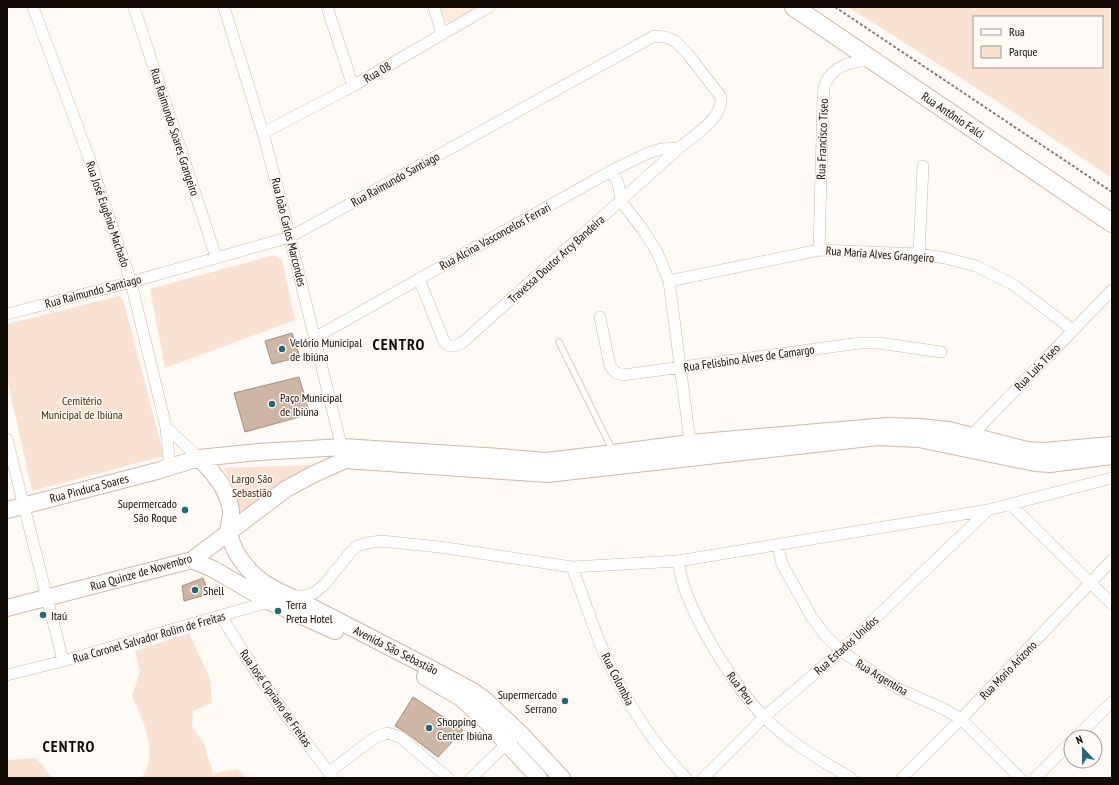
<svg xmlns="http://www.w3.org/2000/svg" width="1119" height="785" font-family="'PT Sans Narrow',sans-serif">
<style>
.built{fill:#ffecde}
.green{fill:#f9e2d1;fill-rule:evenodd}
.building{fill:#ceb6a4;stroke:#a58e7d}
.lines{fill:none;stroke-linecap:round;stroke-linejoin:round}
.service-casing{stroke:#d0b8a6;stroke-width:7}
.minor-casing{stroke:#d0b8a6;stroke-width:12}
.secondary-casing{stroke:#d0b8a6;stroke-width:18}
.primary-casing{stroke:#d0b8a6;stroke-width:20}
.path{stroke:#87807c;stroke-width:2;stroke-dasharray:3 2;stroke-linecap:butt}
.service{stroke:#fff;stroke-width:5.5}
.minor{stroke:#fff;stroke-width:11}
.secondary{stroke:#fff;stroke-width:16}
.primary{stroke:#fff;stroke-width:18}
.poi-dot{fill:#226b76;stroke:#fffaf6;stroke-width:1.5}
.labels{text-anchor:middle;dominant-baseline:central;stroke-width:3;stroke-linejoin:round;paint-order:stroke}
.street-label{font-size:12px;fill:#120a05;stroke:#fffaf6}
.poi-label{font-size:12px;fill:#120a05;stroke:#fffaf6;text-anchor:start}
.park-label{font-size:12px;fill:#4b2600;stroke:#fffaf6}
.district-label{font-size:16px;font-weight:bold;letter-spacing:1px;fill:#120a05;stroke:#fffaf6}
</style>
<rect width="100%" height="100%" fill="#fffaf6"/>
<path class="built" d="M438,7H482L456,22L449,23L445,22Z"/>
<path class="green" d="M848,7H1112V178L1000,103ZM974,17H1102V67H974Z
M274,255L282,260L295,320L165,368L150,289Z
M119,296L123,299L164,456L32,491L7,378V324Z
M311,465V470L240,512L236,494L224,468Z
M189,633L210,679L212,703L193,711L192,727L204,744L213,773L238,769L247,778H141C160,756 143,719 132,696L140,672L135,651Z
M36,758L52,778H7V760Z"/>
<path class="building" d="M292,333L300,357L272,364L265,341Z
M299,377L310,414L245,432L234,393Z
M203,578L209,594L184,601L182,586Z
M413,697L463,730L438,757L405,732L395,726Z"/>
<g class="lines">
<defs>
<path id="service" d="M559,342L613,451"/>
<path id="minor" d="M33,7L88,155L131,282L166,427L170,467
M134,7L216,257
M224,7L263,133L279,193L343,453
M327,7L353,86
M434,7L442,34
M263,133L353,86L489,7
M611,171L618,183L621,201L643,230L657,252L669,281L691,449
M819,250L823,100C824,95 823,88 825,84C833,65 853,61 871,60
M919,254L923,166
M669,281L819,250L919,254L945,258L976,266L1014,285L1073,330
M7,314L131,282L290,237L654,36L665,37L675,41L687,53L721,97C723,119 694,135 679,148L462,343L454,346H449L444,341L419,279
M600,317L610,366L615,372L623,375L860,343H879L941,352
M316,337L611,171L648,153L661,149L679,148
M166,427L199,458
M7,439L63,661
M969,440L971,436L1112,290
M1010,504L1112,604
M778,545L782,564L811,616L824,634L841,651L899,689L944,709L961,719L1020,778
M678,561C680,571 682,581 685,590C696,619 711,645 728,671C739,687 750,703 764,717C789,742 820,760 851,778
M572,567C584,598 593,629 607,659C625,701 654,745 686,778
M293,596H304L314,593L325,584L349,554L357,546L367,543L381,541L440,547L572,567L678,561L988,510L1112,478
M221,616L259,677L288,718L333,778
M7,675L63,661L272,601
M1076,737L1112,702
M329,772L374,738L387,733L400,737L448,778
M471,778L519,732
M703,778L764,717L841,651L988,510
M902,778L961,719L1112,560
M1035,778L1071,742"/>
<path id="secondary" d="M199,458C209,469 220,479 225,492C228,498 231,507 231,513C231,519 228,526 229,532C230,538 233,546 236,552C252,580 272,589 300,601L428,667L471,690L484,699L519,732L562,778
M7,510L157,471L199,458L258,452L343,447L500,457L546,461L614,453L690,443L887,426L920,427L949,430L1027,450L1043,451L1112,445
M192,560L213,569L270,602L335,631
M7,608L192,560L286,489L314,474L345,460L547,474L878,437L919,439L1035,463L1050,464L1112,456
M425,677L461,698L487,722L539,778"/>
<path id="primary" d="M794,7L1112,223"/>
</defs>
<use href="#service" class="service-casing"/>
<use href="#minor" class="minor-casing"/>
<use href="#secondary" class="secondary-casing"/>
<use href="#primary" class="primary-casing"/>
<path class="path" d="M835,7L1112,192"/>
<use href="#service" class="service"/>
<use href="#minor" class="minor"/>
<use href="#secondary" class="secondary"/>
<use href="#primary" class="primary"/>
</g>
<g class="poi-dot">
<circle cx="282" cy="349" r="4"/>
<circle cx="272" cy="404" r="4"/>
<circle cx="185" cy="510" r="4"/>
<circle cx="195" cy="590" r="4"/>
<circle cx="278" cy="611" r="4"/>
<circle cx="43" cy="615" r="4"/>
<circle cx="565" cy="701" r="4"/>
<circle cx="429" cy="728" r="4"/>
</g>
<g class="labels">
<g class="street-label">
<text transform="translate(377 72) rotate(-30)">Rua 08</text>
<text transform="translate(953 115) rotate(34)">Rua Antônio Falci</text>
<text transform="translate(175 132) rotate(72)">Rua Raimundo Soares Grangeiro</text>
<text transform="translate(822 139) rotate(-88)">Rua Francisco Tiseo</text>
<text transform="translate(395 179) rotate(-29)">Rua Raimundo Santiago</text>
<text transform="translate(108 214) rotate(71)">Rua José Eugênio Machado</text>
<text transform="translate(289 232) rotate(76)">Rua João Carlos Marcondes</text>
<text transform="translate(495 236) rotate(-29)">Rua Alcina Vasconcelos Ferrari</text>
<text transform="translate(880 254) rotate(4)">Rua Maria Alves Grangeiro</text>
<text transform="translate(556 259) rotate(-42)">Travessa Doutor Arcy Bandeira</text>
<text transform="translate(93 291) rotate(-15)">Rua Raimundo Santiago</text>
<text transform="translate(749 358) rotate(-8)">Rua Felisbino Alves de Camargo</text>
<text transform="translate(1037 367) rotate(-46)">Rua Luís Tiseo</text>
<text transform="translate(89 488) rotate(-15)">Rua Pinduca Soares</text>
<text transform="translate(141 572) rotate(-16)">Rua Quinze de Novembro</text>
<text transform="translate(149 637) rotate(-16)">Rua Coronel Salvador Rolim de Freitas</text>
<text transform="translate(846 645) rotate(-42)">Rua Estados Unidos</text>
<text transform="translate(396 650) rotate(27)">Avenida São Sebastião</text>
<text transform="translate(1008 670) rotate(-46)">Rua Morio Arizono</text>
<text transform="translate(882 677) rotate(31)">Rua Argentina</text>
<text transform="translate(618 679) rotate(63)">Rua Colombia</text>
<text transform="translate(741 688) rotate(53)">Rua Peru</text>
<text transform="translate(276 698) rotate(55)">Rua José Cipriano de Freitas</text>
</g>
<g class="poi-label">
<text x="290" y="342">Velório Municipal<tspan x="290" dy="14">de Ibiúna</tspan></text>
<text x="280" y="397">Paço Municipal<tspan x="280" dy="14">de Ibiúna</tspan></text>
<text x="177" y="503" text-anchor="end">Supermercado<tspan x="177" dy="14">São Roque</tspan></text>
<text x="203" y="590">Shell</text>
<text x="286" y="604">Terra<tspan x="286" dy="14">Preta Hotel</tspan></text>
<text x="51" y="615">Itaú</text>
<text x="557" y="694" text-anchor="end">Supermercado<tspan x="557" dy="14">Serrano</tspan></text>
<text x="437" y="721">Shopping<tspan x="437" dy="14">Center Ibiúna</tspan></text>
</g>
<g class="park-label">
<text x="82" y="400">Cemitério<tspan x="82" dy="14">Municipal de Ibiúna</tspan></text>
<text x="252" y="478">Largo São<tspan x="252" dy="14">Sebastião</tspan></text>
</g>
<g class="district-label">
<text x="399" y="344">CENTRO</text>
<text x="69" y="746">CENTRO</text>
</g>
</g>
<rect width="1119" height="785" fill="none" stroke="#120a05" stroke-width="16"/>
<rect x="973" y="16" width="130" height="52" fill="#fffaf6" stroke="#a09a96"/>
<rect x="981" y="29" width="20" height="6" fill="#ffffff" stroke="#a09a96"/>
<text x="1009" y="36" font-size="12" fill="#120a05">Rua</text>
<rect x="981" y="46" width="20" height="12" fill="#f9e2d1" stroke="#a09a96"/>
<text x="1009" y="56" font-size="12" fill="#120a05">Parque</text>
<g transform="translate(1083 749) rotate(338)"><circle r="19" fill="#fffaf6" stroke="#a09a96"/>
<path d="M0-3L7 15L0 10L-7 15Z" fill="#226b76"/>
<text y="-6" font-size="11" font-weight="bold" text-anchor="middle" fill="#120a05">N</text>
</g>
</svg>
